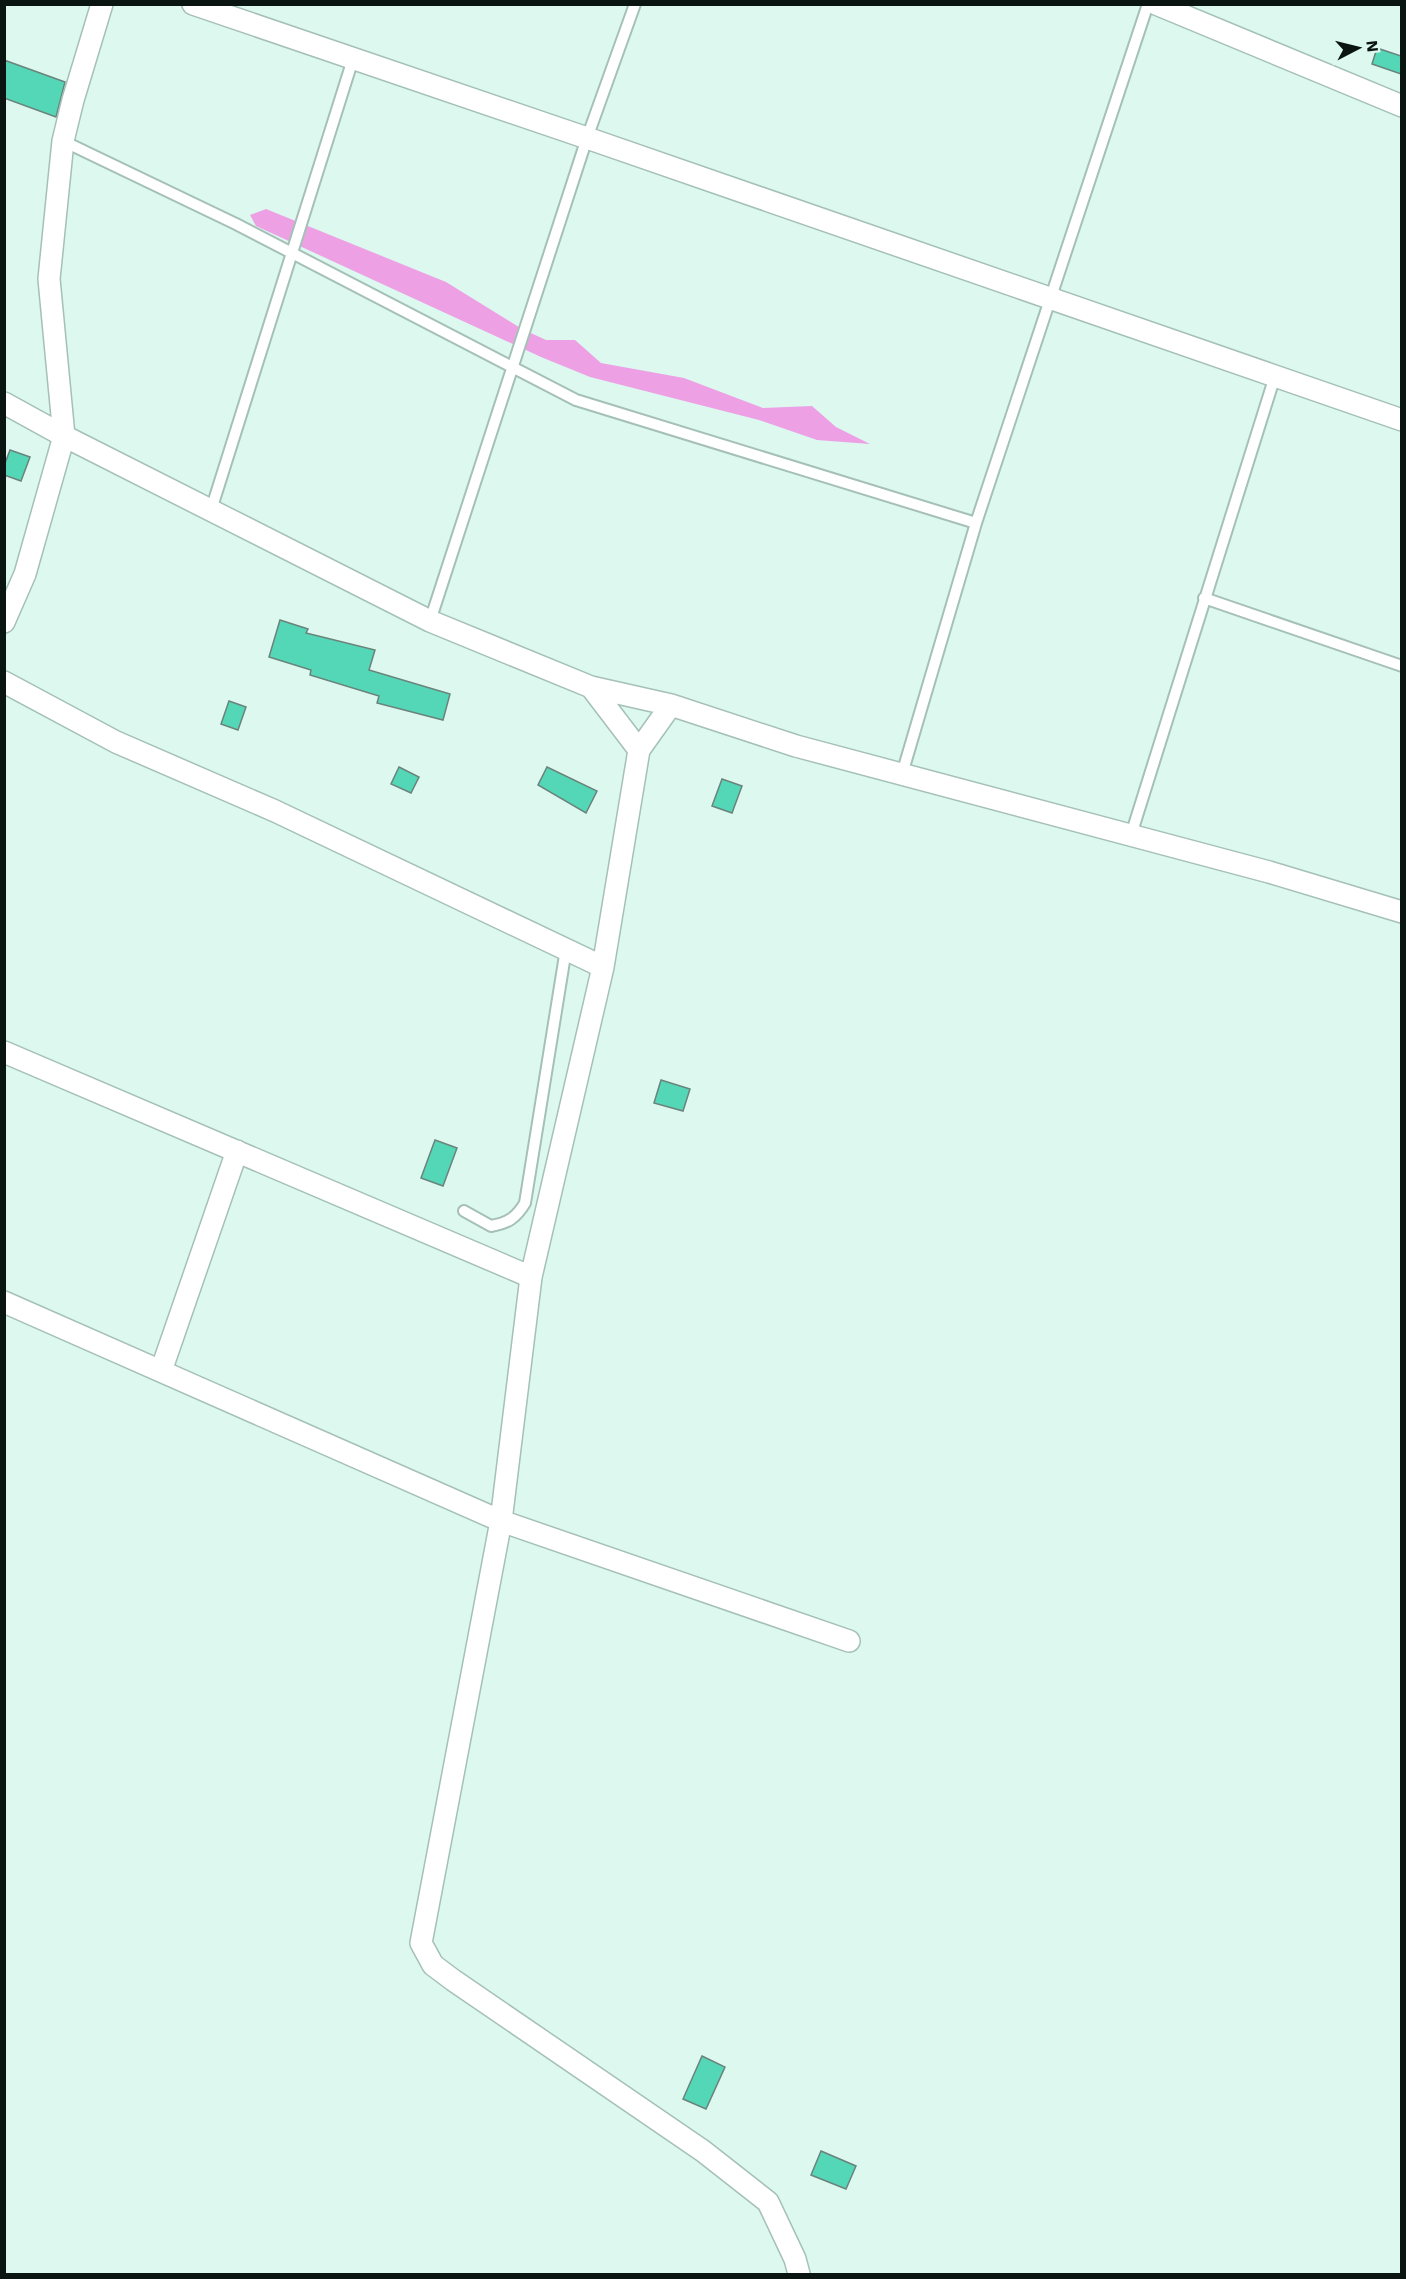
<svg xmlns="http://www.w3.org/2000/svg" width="1406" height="2279" font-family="'Work Sans',sans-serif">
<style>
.forest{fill:#eda1e4}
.building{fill:#54d7b7;stroke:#6a837b;stroke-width:1.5}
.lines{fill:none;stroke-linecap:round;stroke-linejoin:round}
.lane-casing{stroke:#a5c0b7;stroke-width:14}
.street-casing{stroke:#a5c0b7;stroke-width:24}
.lane{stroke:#fff;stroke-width:10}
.street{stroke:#fff;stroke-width:21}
</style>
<rect width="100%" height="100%" fill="#dcf8ef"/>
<path class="forest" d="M266,209L446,282L522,329L546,340H575L601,363L684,378L763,408L812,406L836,427L870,444L817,440L759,420L590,377L541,357L256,226L250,215Z"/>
<path class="building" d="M1377,48L1401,56V74L1372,64Z
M4,60L65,82L56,117L4,98Z
M10,450L30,457L21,481L4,475V466Z
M280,620L308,629L306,633L375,650L369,670L450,694L443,720L377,703L379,696L310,675L311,670L269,657Z
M229,701L246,707L238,730L221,724Z
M399,767L419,777L411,793L391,784Z
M547,767L597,791L586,813L538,785Z
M722,779L742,786L732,813L712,806Z
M661,1080L690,1089L683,1111L654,1103Z
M435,1140L457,1148L443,1186L421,1178Z
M702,2056L725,2067L706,2109L683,2099Z
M821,2151L856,2166L846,2189L811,2175Z"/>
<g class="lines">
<defs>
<path id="lane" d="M63,141L236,224L576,400L976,523
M211,510L353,59
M1204,598L1402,666
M430,621L587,138L635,4
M902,774L976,523L1148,4
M1131,835L1275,376
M464,1211L491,1226C508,1223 516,1218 525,1203L566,949"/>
<path id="street" d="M102,4L73,100L63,141L49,279L64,436L430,621L591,687L671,705L796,746L1269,872L1402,912
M193,4L587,138L1402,420
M1156,4L1402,106
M4,403L64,436L25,574L4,622
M4,682L116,742L275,811L603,967
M591,687L639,750
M671,705L639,750L603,967L531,1277L501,1521L421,1943L433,1965L453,1980L703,2151L768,2202L795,2259L799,2274
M4,1052L531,1277
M4,1302L501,1521L849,1641
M161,1371L237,1151"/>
</defs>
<use href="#lane" class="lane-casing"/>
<use href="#street" class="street-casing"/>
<use href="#lane" class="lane"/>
<use href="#street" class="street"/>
</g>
<rect width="1406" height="2279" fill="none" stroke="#0a1411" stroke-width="12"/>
<g transform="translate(1358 48) rotate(83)" stroke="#dcf8ef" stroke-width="4.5" paint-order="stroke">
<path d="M0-4.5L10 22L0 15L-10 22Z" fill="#0a1411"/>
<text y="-9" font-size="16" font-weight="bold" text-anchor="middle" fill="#0a1411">N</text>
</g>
</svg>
